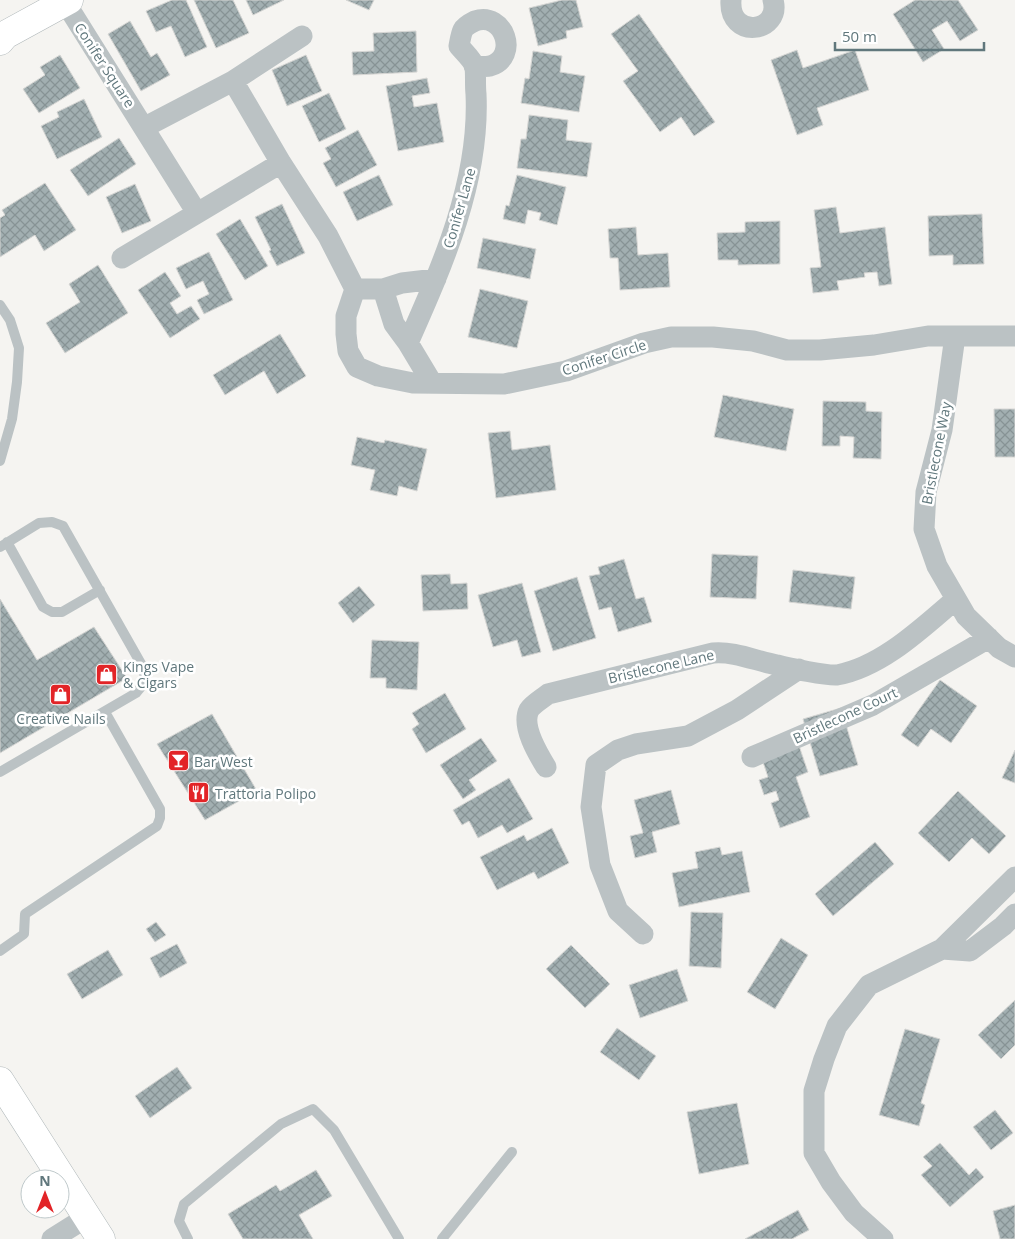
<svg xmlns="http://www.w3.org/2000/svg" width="1015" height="1239" font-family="'Open Sans',sans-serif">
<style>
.building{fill:url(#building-cross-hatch);stroke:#d6d6d4}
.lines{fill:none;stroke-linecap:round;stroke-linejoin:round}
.secondary-casing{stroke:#aeb6b8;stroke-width:29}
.lane{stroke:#bbc2c4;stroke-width:10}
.street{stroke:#bbc2c4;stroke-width:21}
.secondary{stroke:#fff;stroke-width:28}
.labels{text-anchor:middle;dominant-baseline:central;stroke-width:5;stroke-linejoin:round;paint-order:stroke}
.street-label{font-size:14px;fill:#60777c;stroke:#fff}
.poi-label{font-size:14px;fill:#60777c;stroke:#fff;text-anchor:start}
</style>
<defs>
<pattern id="building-cross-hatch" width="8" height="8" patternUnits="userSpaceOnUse" patternTransform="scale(1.25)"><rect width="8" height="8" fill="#a2afb1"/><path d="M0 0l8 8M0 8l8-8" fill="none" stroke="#879395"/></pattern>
</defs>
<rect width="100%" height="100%" fill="#f5f4f1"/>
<path class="building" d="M172,0H186L207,47L185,57L171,26L156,32L146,11Z
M194,0H233L249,33L216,48Z
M246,0H284L253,15Z
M346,0H374L369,10Z
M562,0H576L583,27L566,31L567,38L538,46L529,8Z
M915,0H958L978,30L960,41L947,21L932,30L944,49L923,62L893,14Z
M639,14L715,122L694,136L681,117L660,132L623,81L638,71L611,34Z
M130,21L151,57L157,53L170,75L141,91L108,34Z
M416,31L417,72L353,75L352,52L374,51L373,33Z
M797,50L803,68L855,50L869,90L817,108L823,125L797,135L771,60Z
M533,51L562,56L560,72L585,76L579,112L521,103L525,78L529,79Z
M60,55L80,88L39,113L23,89L45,75L40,67Z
M306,55L322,91L287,106L272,70Z
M427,78L430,93L412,96L414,107L437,103L444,142L398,151L386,86Z
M329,93L346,129L319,142L302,106Z
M84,99L102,137L57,159L41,126L59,117L57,112Z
M529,115L568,120L566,140L592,143L587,177L517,168L521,139H526Z
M358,130L377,165L336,187L323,163L331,159L325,148Z
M119,138L136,164L88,196L70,170Z
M379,175L393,205L357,221L343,192Z
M517,175L566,187L557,225L539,220L541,213L528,210L525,224L503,219L506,205L509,206Z
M45,183L76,230L44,251L35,235L0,257V218L5,215L2,210Z
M135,184L151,221L122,233L106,197Z
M282,204L305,253L277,266L269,251L271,250L255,217Z
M836,207L840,233L885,227L892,284L879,286L877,272L864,273L865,277L837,281L839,290L813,293L810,268L821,267L814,210Z
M982,214L984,264L953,265V255L929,256L928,216Z
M240,219L268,266L245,280L216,234Z
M780,221V264L738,265V260H718L717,233L745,232V222Z
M636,227L638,255L668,253L670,287L620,290L618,258H610L608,229Z
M483,238L536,249L530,279L477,268Z
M209,252L233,300L204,314L197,300L209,294L203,281L186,289L176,268Z
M98,265L128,313L65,353L46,323L80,302L69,284Z
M165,272L181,296L170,303L177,314L191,306L200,319L170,338L138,290Z
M480,289L528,301L517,348L468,337Z
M280,334L306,376L277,394L264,371L225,395L213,375Z
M723,395L794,409L786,451L714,437Z
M823,401L866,402V411L882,412L881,459L853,458L854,437L840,436V446H822Z
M994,409H1015V457H995Z
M510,431L512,450L550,445L556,490L496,498L488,433Z
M357,437L384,443L385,440L427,449L417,491L399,486L397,496L370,490L375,470L351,465Z
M712,554L758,556L756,599L710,597Z
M624,559L636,599L644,597L652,622L618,632L611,607L599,610L589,576L600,574L598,567Z
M793,570L855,577L851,609L789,602Z
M450,574L451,584L467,583L468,609L423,611L421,575Z
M577,577L596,638L553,651L534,591Z
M522,583L541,652L522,657L517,640L493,647L478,595Z
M359,586L375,605L353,623L338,603Z
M0,599L37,660L94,627L127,678L0,753Z
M372,640L419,642L417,690L386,688V678H370Z
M940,680L977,706L951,743L931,729L918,747L901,735Z
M445,693L466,729L426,753L412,729L419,724L412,713Z
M841,708L858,765L820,776L803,719Z
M212,714L257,791L205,820L157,744Z
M795,734L808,772L796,777L810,817L780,828L771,803L779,800L776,791L764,795L759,780L768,777L760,753Z
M481,738L497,761L469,780L476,790L463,799L440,765Z
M1015,750V783L1002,778Z
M509,778L533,819L507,833L502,825L478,838L469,821L462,825L453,810Z
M671,790L680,824L652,832L657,852L635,858L630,836L643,833L634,800Z
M958,791L1006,836L989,854L972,838L949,862L918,833Z
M552,828L569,863L538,879L534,872L497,890L480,857L524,835L527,841Z
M875,842L894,864L833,916L815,894Z
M720,847L722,855L742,851L750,892L679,907L672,873L698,868L695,852Z
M691,912L723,913L721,968L689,966Z
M156,922L166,935L155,942L146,929Z
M781,938L808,955L775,1009L747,992Z
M177,944L187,963L160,978L150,958Z
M571,945L610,984L585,1008L546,969Z
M108,950L123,975L82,999L67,974Z
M677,969L688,1001L640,1018L629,985Z
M1015,1000V1045L1001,1059L978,1035Z
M617,1028L656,1056L639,1080L600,1052Z
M905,1029L940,1039L921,1103L925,1105L919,1126L879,1115Z
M177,1067L192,1088L150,1118L135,1096Z
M737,1103L749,1164L699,1174L687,1112Z
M995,1110L1013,1133L991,1150L973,1127Z
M940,1143L969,1175L976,1168L984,1177L950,1207L921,1175L932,1166L923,1157Z
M316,1170L332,1196L299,1215L313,1239H243L228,1214L276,1185L280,1191Z
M1015,1205V1239H1000L993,1211Z
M798,1210L809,1230L792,1239H745Z"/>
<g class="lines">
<defs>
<path id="secondary" d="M0,41L5,35L69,0
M0,1081L101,1239"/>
</defs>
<use href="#secondary" class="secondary-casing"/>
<path class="lane" d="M0,305L10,320L19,348L17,382L12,419L0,461
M7,542L43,607L52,612H62L100,590
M0,547L39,523L52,522L63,526L144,669L145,682L136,693L0,772
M0,951L24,934L25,914L157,826L160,818V809L105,712
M188,1239L179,1221L184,1204L281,1124L313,1109L334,1130L399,1239
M442,1239L512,1152"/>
<path class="street" d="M731,0C728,40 782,33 773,0
M65,2L197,213
M233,81L281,163L328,236L355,289
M145,127L233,81L302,36
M122,258L281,163
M436,279L402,283L383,289H355L346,316V334L348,351L357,367L378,376L413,383L504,384L566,371L644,343L671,337H713L753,341L787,350H820L874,345L928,336H1015
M383,289L394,324L408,343L432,383
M955,336L942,430L926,492L924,529L937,566L966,616L999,648L1015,657
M408,343C443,264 480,181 476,94C475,85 476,75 475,67C473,60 464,52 459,46C460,41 461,34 463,30C465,26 471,23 475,21C504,11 520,57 490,66C486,67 479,66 474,66
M752,757L873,705L989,638
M546,767C538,754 521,726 529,710C533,704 542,699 548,694L713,653C734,651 756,661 777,665C788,668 828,676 837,675C882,667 923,627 956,599
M643,934L618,911L600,865L591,807L596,765L618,750L636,744L688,736L737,710L799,669
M942,949L970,951L1003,926L1015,914
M52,1239L87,1217
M883,1239L854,1213L831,1182L814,1153V1091L824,1059L837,1026L869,985L942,949L1015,877"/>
<use href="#secondary" class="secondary"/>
</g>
<defs>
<symbol id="shop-square" viewBox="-11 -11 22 22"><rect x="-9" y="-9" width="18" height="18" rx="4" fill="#e22427" stroke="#fff"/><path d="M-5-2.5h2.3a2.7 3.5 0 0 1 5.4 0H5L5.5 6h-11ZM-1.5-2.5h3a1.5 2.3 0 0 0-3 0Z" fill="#fff"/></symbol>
<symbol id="bar-square" viewBox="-11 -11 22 22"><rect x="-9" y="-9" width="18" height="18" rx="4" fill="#e22427" stroke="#fff"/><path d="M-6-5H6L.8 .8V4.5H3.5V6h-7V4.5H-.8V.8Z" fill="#fff"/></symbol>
<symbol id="restaurant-square" viewBox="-11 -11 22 22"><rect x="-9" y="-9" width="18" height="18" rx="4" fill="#e22427" stroke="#fff"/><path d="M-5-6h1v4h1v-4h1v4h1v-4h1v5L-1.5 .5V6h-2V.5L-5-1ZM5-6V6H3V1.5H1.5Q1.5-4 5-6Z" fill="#fff"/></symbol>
</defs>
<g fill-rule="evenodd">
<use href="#shop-square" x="94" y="662" width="25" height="25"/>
<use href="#shop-square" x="48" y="682" width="25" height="25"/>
<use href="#bar-square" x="166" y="748" width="25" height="25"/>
<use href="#restaurant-square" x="186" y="780" width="25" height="25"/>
</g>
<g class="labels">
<g class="street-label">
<text transform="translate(105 65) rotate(57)">Conifer Square</text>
<text transform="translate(459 208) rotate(-74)">Conifer Lane</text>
<text transform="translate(604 357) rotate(-18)">Conifer Circle</text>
<text transform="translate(936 453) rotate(-79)">Bristlecone Way</text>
<text transform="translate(661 666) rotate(-13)">Bristlecone Lane</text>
<text transform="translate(845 715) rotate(-25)">Bristlecone Court</text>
</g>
<g class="poi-label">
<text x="123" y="666">Kings Vape<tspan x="123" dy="16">&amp; Cigars</tspan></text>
<text x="61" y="718" text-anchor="middle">Creative Nails</text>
<text x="194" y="761">Bar West</text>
<text x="215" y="793">Trattoria Polipo</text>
</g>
</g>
<g transform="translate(45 1194)"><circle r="24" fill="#ffffff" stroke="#bfc9cb"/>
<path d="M0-4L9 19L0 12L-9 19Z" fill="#e22427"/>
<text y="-8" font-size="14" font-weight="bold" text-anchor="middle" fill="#60777c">N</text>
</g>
<path d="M835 42v8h149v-8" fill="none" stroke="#60777c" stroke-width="2.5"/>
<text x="842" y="42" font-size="15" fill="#60777c" stroke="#ffffff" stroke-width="4" paint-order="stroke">50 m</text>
</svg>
